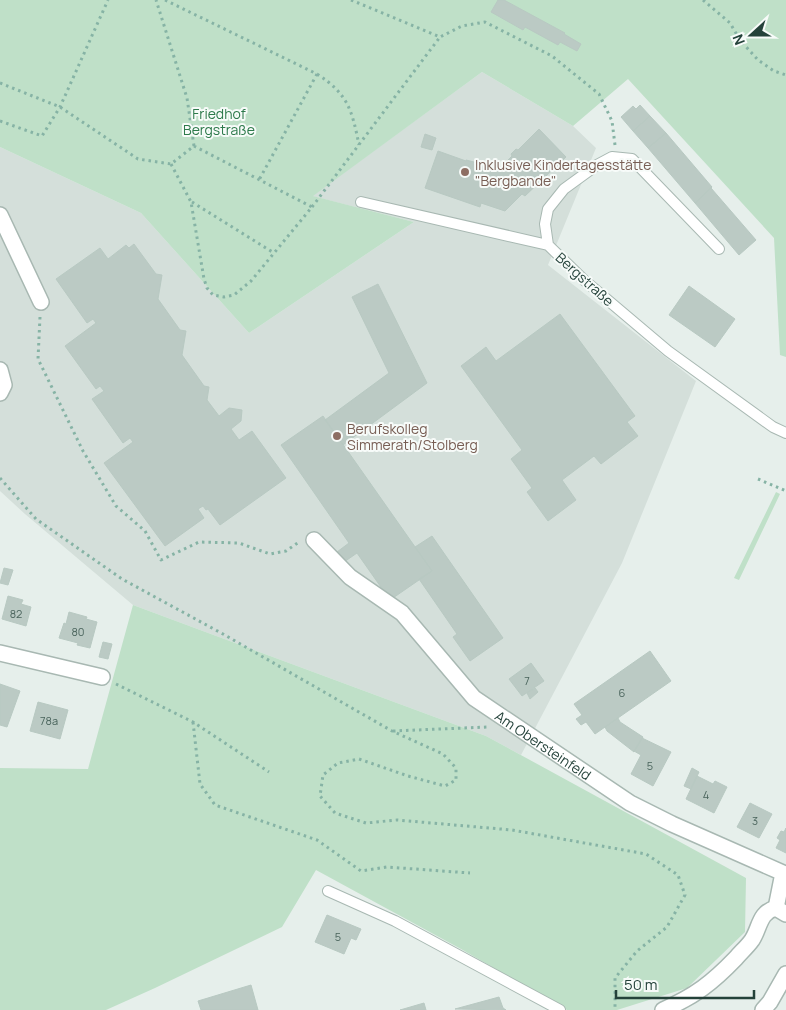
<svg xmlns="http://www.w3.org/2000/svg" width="786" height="1010" font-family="Manrope,sans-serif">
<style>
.built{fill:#d4dfda}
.green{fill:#bfe0c8}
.building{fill:#bbcac4;stroke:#b8c9c2}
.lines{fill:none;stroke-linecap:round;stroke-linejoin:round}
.lane-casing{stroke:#a8b8b2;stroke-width:12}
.street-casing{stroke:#a8b8b2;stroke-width:18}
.path{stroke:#86b3a5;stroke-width:3;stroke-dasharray:2.5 4;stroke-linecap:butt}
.lane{stroke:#fff;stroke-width:10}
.street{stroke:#fff;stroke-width:15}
.education-dot{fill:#8d6e63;stroke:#f7fbf9;stroke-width:2}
.labels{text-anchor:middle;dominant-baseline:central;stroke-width:4;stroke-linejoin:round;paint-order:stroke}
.number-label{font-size:11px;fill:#4a645c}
.park-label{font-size:14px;fill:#2d7a4b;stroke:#f7fbf9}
.education-label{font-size:14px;fill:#785e54;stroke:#f7fbf9;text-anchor:start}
.street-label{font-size:14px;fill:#24423a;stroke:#f7fbf9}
</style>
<rect width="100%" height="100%" fill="#e6efeb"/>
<path class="built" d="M482,72L573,126L596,148L548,265L696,381L622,563L521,755L486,736L133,605L25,514L0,491V147L141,213L249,333L414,222L312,196Z"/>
<path class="green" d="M0,0H786V357L780,355L774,238L628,79L573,126L482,72L313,196L414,222L249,333L141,213L0,147Z
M776,492L780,494L739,580L734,578Z
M133,605L486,736L746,878L745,932L687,988L617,1010H567L461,949L316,870L282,927L155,988L106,1010H0V768L88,769Z"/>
<path class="building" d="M498,0H504L565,33L564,34L581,44L577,51L560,42L558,45L525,27L523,30L491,12Z
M640,105L650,116L633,131L621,117L633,106L636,109Z
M650,116L666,133L648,148L633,131Z
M539,129L566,157L525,196L522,194L505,211L481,203L480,207L425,188L438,151L466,161V160L474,162L473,164L492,170L499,169L512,156L511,154L516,149L518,150Z
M666,133L712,187L695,203L648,148Z
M425,134L436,138L432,150L421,147Z
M711,188L756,240L739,255L695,203Z
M134,244L156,274L162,275L158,299L180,330L186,331L182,355L204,386L209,387L207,400L219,416L229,408L242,410L241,421L231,429L239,440L252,431L286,478L220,525L208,509L206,510L203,506L198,509L204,518L165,546L104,463L133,442L130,438L123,443L92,399L104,391L100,386L96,389L65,346L96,323L93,319L87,323L56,279L100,248L108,259L126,245L129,248Z
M378,284L427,383L343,445L325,420L389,373L352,297Z
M689,286L735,319L715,347L669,315Z
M560,314L635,416L627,422L638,436L601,464L594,456L562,480L576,500L548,521L527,492L532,488L511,459L522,450L461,366L486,347L496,361Z
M323,416L432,571L390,600L357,553L344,562L337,552L349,543L281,445Z
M432,536L503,638L470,661L453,637L457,634L419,579L432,571L415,547Z
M4,568L13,570L8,585L0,583Z
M8,596L23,600L21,604L31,607L26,626L2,619Z
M69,612L87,617L86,619L97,622L90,648L77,645L78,643L59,638L64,623L66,624Z
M103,642L112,644L108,659L99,657Z
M650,651L671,681L595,734L586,722L581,725L576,719L582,715L574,704Z
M531,663L544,681L522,696L509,679Z
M0,684L20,691L7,727L0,725Z
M535,688L538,692L530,699L527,693Z
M38,702L68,710L60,739L30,731Z
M618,718L620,722L643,737L634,752L607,731L605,727Z
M642,738L671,752L653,786L631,774L641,755L634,751Z
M692,768L699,772L691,789L684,786Z
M697,776L713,784L715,781L727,787L714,813L686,799Z
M750,803L772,814L759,838L737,827Z
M786,828V853L776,848L780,840L777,838L781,831L784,832Z
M327,915L361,929L356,940L351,938L344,954L315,942Z
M251,985L258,1010H201L198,1001Z
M499,997L503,1008L506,1010L455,1009Z
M424,1003L426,1010H400Z"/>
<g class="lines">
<defs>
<path id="lane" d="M361,202L548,245
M719,249L632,159L612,157L597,165L564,189L548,209L545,224L548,245L584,280L668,351L773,427L786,433
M328,891L395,921L560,1010"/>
<g id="street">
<path d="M0,215L41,302"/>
<path d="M0,370L4,385L0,393"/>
<path id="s1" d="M314,540L350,577L402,613L474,698L630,803L672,824L783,873L776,908"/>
<path d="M0,653L102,677"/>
<path d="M663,1010C695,996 712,983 736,958C741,952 747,947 752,940C760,928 759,912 776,908L786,914"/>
<path d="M763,1010L770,1002L786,974"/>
</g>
</defs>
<use href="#lane" class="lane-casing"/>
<use href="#street" class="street-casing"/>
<path class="path" d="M165,0L317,74L259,180
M351,0L440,37L462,26L485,22L552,56L599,94L612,121L615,145
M703,0L730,23L740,40L758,60L774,71L786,75
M317,74C348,94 352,110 359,145
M0,83L60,107L138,159L171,164L194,146L187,98L156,0
M0,121L42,136L60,107L108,0
M171,164L191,202L204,279L207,288L213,295L224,297L234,295L251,281L312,207L194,146
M192,202L274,253
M312,207L440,37
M40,317L38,359L83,451L116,506L145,531L161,560L199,542L239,543L270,554L286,551L299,542
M0,478L36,519L122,579L223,634L392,731L443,754L456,768V780L445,786L408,776L359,759L338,763L323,775L320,796L335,813L366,823L397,820L512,830L646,854L678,875L685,895L667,927L637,951L615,978V1010
M758,479L786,491
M116,684L193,722L269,772
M193,722L200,784L215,805L317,840L361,871L387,867L470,873
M393,731L487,727"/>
<use href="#lane" class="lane"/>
<use href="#street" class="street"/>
</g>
<g class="education-dot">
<circle cx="465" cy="172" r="5"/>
<circle cx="337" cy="436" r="5"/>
</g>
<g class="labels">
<g class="number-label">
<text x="16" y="613">82</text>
<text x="78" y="631">80</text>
<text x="527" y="680">7</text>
<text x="622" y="692">6</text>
<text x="49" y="720">78a</text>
<text x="650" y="765">5</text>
<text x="706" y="794">4</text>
<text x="755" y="820">3</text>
<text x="338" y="936">5</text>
</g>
<g class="park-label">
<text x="219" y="113">Friedhof<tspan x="219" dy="16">Bergstraße</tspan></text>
</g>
<g class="education-label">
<text x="475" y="164">Inklusive Kindertagesstätte<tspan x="475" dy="16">"Bergbande"</tspan></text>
<text x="347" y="428">Berufskolleg<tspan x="347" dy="16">Simmerath/Stolberg</tspan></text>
</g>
<g class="street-label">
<text transform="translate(585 279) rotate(42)">Bergstraße</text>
<text stroke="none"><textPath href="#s1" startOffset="310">Am Obersteinfeld</textPath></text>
</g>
</g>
<g transform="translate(751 35) rotate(249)" stroke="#f7fbf9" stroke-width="4" paint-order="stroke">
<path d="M0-4L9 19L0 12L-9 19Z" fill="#24423a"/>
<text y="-8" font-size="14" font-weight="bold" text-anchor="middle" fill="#24423a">N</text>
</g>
<path d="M616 990v8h138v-8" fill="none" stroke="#24423a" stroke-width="2.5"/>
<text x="624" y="990" font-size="15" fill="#24423a" stroke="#f7fbf9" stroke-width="4" paint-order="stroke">50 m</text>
</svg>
